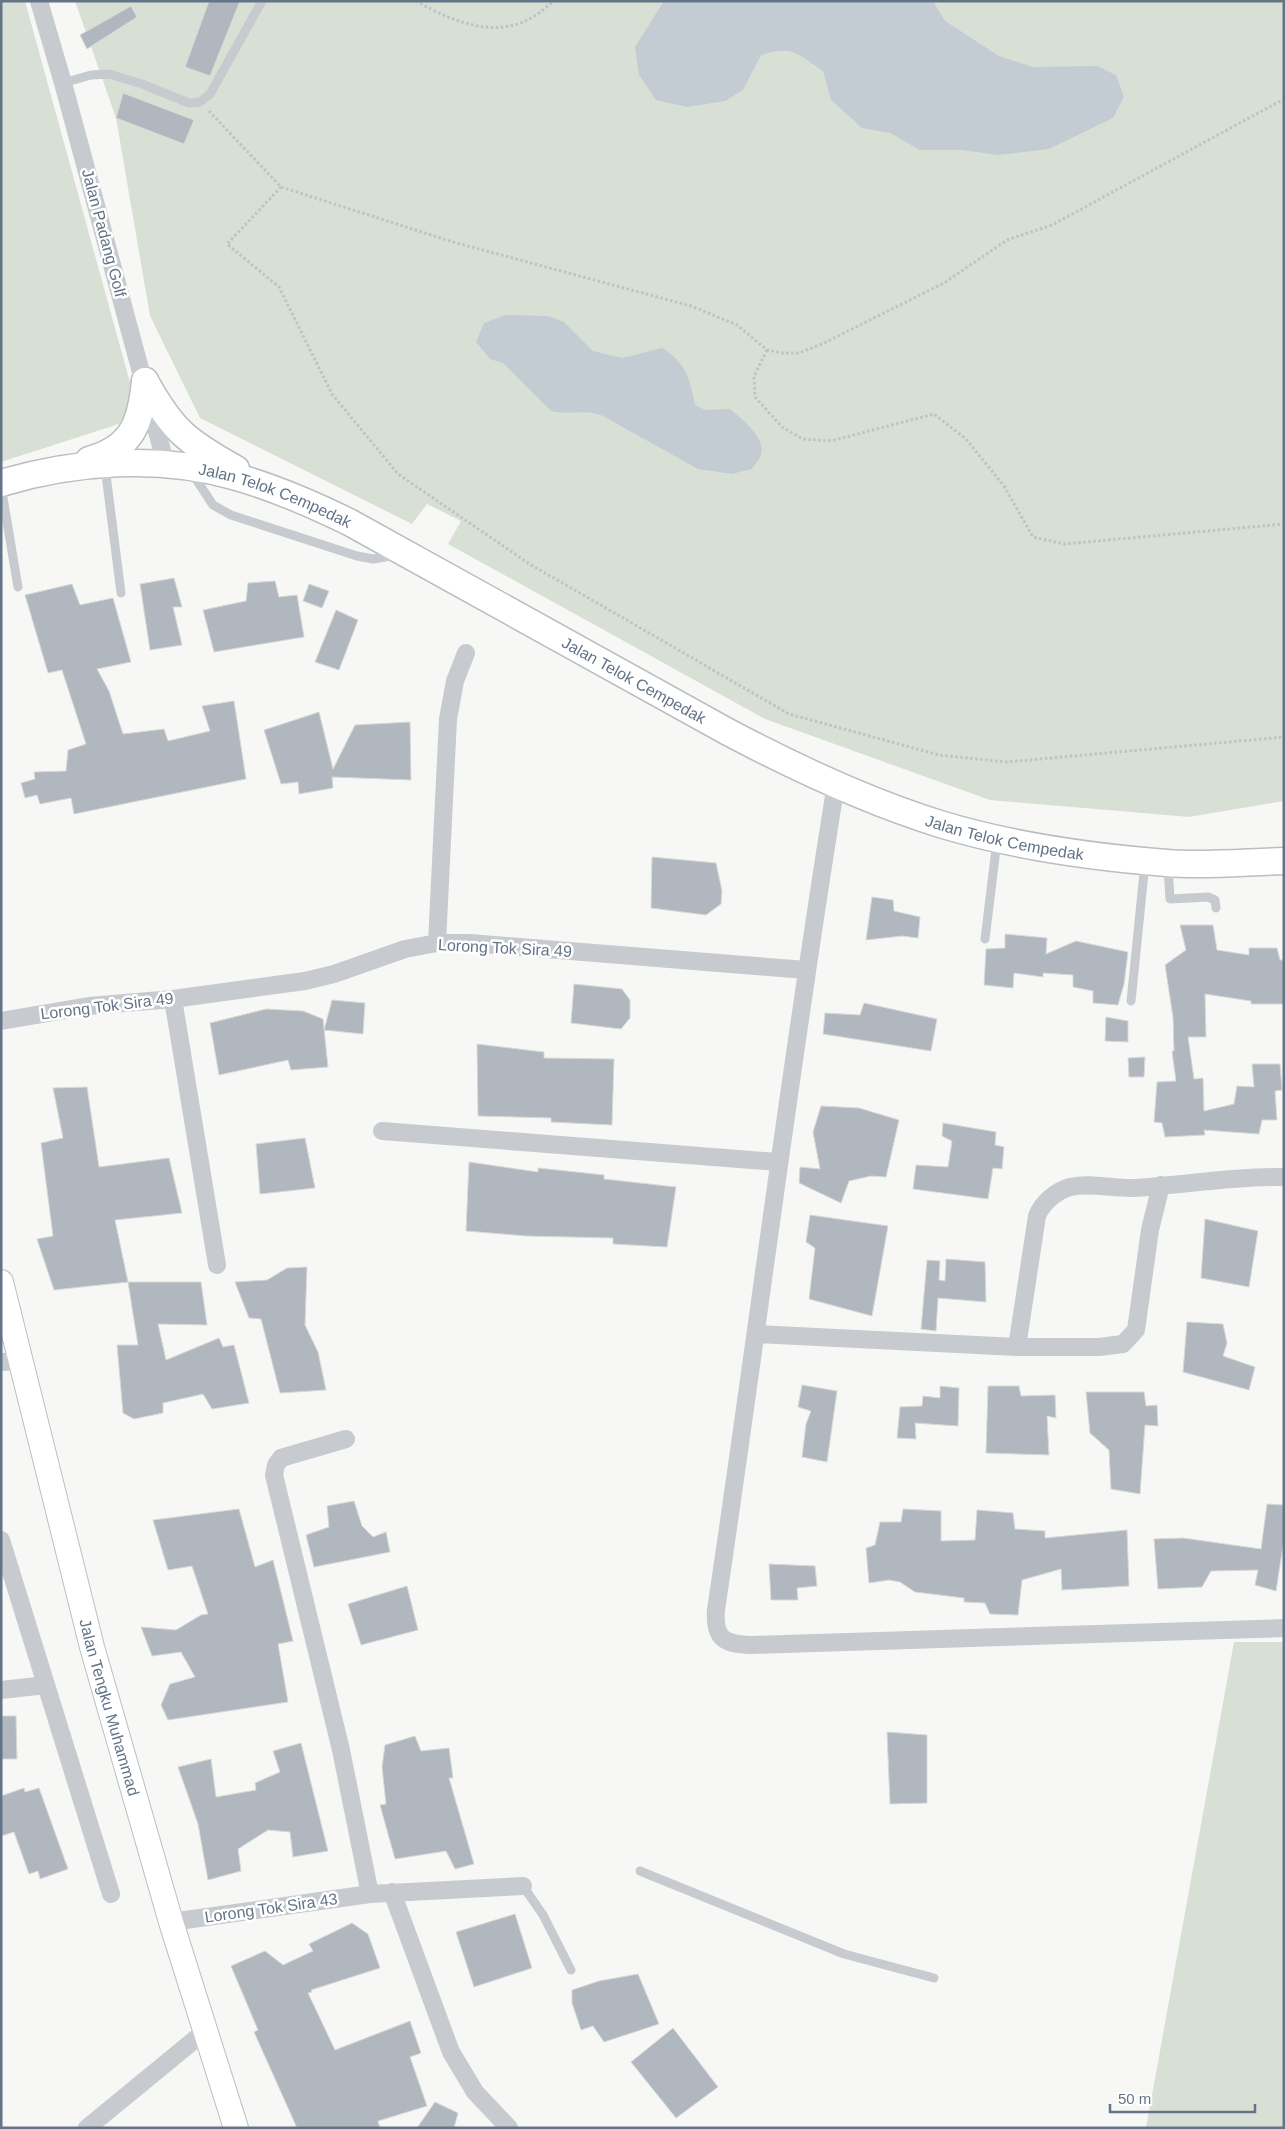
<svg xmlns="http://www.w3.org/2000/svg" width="1285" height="2129" font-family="Helvetica,sans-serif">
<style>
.green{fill:#d8e0d5}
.water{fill:#c3ccd2}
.building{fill:#b0b7be;stroke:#d9d9d7}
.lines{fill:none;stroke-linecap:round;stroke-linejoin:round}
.secondary-casing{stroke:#bbbfc5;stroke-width:26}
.primary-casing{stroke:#babdc2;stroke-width:29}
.path{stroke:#c0c2c5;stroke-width:3;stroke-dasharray:2.5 2.5;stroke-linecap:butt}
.service{stroke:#c7cace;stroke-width:9}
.minor{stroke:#c7cace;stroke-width:18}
.secondary{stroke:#fff;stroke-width:24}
.primary{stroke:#fff;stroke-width:26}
.labels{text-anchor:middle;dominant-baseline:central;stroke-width:5;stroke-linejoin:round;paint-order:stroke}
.street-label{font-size:16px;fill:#647488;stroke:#fff}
</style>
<rect width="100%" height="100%" fill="#f7f8f5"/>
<path class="green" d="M1,1H25L134,397L119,424L1,462Z
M75,1H1284V801L1189,817L990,800L765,719L448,544L461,521L427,504L412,524L200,418L150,316L116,118Z
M1234,1642H1284V2128H1146Z"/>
<path class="water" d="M664,1H933L945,21L999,56L1033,67L1097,66L1116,75L1124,97L1113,118L1049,149L998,155L962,150H920L890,133L862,128L831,100L823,71C797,54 793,45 761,55L743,90L725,101L687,107L656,100L639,75L635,47Z
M505,315L548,316L564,322L593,351L622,358L662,348C686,363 690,379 695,405L705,410L730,409C742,419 766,437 761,455C760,459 754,465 752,469L732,474L698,469L601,415C584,409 569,415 551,411L503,363L490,359L476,342L484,323Z"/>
<path class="building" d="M209,1H240L210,76L185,67Z
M131,6L137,17L87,49L80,35Z
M123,93L194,120L184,144L116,118Z
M174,578L182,607H173L182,645L150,650L140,584Z
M275,581L279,597L297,595L304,637L214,652L203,610L246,601L248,583Z
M72,584L80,605L113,598L131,662L97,669L109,691L123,734L164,729L168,741L210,731L202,706L234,701L246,779L74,814L71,798L40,804L37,795L25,798L21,783L35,779L34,772L66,771L68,750L86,744L62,670L48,673L25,595Z
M309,584L329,591L322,608L303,601Z
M336,610L358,620L339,670L315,662Z
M319,712L333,769L355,725L410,722L411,780L332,777L333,788L299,794L298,782L281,784L264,730Z
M652,857L716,863L722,891L721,904L706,915L651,908Z
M872,897L893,900L894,911L920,917L918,938L902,936L866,940Z
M1180,925H1213L1217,950L1249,955V948H1277L1280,960H1284V1004H1251V1001L1205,994L1206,1037H1188L1194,1079L1203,1078L1204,1111L1234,1104L1237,1086L1254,1087L1252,1064H1280L1282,1090L1275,1091L1277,1120H1262L1259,1134L1204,1130L1205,1135L1165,1137L1162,1123L1154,1122L1157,1082L1176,1081L1172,1051H1174L1173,1017L1165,965L1186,950Z
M1005,934L1047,938L1046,954L1076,941L1128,952L1124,984L1118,1005L1093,1003V991L1073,987V975L1043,973V977L1014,973L1013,988L984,985L986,949L1005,948Z
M574,984L622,989L630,1000V1018L621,1029L571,1023Z
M332,1000L365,1003L363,1034L324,1030Z
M864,1003L937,1019L931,1051L823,1034L825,1013L860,1015Z
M266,1009L303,1011L323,1019L328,1067L291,1070L288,1060L219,1075L210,1023Z
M1106,1017L1128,1021V1042L1105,1041Z
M477,1044L544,1052V1058L614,1059L612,1125L551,1122V1118L478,1116Z
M1145,1057L1144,1077H1129L1128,1058Z
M87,1087L99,1167L169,1158L182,1213L115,1220L128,1282L54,1290L37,1239L53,1236L41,1143L63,1138L53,1088Z
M821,1106L859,1108L899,1120L886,1177L871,1176L849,1181L841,1203L799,1183L800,1167L820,1169L813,1132Z
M943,1123L996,1132L995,1145L1004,1147L1002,1169L993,1168L988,1199L913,1189L916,1165L948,1167L952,1141L942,1136Z
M305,1138L315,1188L260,1194L256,1144Z
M469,1162L538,1172V1168L604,1175V1179L676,1187L667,1247L613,1244V1238L527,1236L466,1231Z
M810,1215L888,1226L872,1316L809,1299L815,1248L806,1242Z
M1205,1219L1258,1231L1249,1287L1201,1278Z
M946,1259L985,1262L986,1302L938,1298L936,1331L921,1329L927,1260L940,1261L939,1280L945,1281Z
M307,1267L305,1325L318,1352L326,1390L280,1393L261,1319L249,1318L235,1282L267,1280L287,1268Z
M128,1282H201L207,1325L158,1324L166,1360L219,1338L223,1347L234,1345L249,1403L212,1409L203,1394L163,1403V1413L134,1419L123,1413L117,1345H138Z
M1187,1322L1223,1324L1227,1343L1223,1356L1255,1367L1249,1390L1183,1372Z
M802,1385L837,1391L827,1462L802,1457L806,1424L811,1411L798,1407Z
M940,1386L959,1388L958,1426L915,1423L916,1439L897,1438L900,1407L922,1406L923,1396L940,1398Z
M988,1386H1019L1021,1396L1055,1395L1056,1418L1047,1416L1049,1455L986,1453Z
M1086,1392H1144L1146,1406L1157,1405L1158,1426L1145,1425L1140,1494L1111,1489L1109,1450L1090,1433Z
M354,1501L362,1526L373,1537L386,1532L390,1552L314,1567L306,1535L329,1527L327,1506Z
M1267,1504L1284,1505V1539L1276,1591L1255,1585L1258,1570L1211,1571L1202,1587L1158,1589L1154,1539L1183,1538L1261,1549Z
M239,1509L255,1567L273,1560L293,1641L278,1644L288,1702L168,1720L161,1705L170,1684L195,1677L181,1652L152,1656L141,1627L176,1630L201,1615L208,1614L192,1566L168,1570L153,1520Z
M903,1509L941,1511V1541L975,1540L977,1510L1013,1513L1015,1529L1045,1531V1538L1127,1530L1129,1586L1062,1590L1061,1569L1022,1580L1018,1615L990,1614L985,1603L964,1602V1598L915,1592L900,1582L889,1580L869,1583L866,1548L875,1545L880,1522H901Z
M769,1564L815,1566L817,1586L797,1588L798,1600H771Z
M407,1586L418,1630L361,1645L348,1604Z
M1,1716H16L17,1759H1Z
M887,1732L927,1735V1803L890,1804Z
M415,1736L421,1751L449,1748L453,1778H449L474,1864L455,1869L446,1851L395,1859L380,1805L386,1804L382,1767L385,1745Z
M301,1743L328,1851L293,1857L290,1832L268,1830L238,1849L241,1871L208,1880L198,1824L178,1767L211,1759L216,1797L256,1790L255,1783L280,1772L273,1751Z
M24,1788L25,1792L39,1788L68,1869L40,1879L38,1871L29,1874L14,1832L1,1836V1796Z
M515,1914L532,1968L474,1987L456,1932Z
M352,1923L368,1934L380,1968L311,1990L312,1992L308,1993L335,2050L410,2021L421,2053L410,2057L427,2106L378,2121L380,2128H297L254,2032L258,2030L231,1966L265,1951L283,1965L313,1951L309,1944Z
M638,1974L659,2024L604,2042L593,2026L581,2030L572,2003V1990L599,1981Z
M673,2028L718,2087L676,2118L631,2062Z
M435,2102L458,2113L454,2128H417Z"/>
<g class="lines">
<defs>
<g id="secondary">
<path id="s1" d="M1,1282L92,1647L171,1922L236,2128"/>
</g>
<g id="primary">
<path d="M145,381C172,430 186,441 236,469"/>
<path d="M89,460C133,448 141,422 145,381"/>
<path id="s2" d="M1,483C75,461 158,455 233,476C273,487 312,504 349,522L728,732C796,768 866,801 940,824C1012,846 1091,857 1167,863C1205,866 1245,862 1284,861"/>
</g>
</defs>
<use href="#secondary" class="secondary-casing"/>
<use href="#primary" class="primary-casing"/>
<path class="path" d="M416,1C450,20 492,39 529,19C538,15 546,7 554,1
M209,111L281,187L453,242L691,306L737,325L767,350L782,353H799L822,344L944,283L1007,240L1052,225L1284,99
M281,187L227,244L279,287L332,394L398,474L528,563L789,714L939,755L1007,762L1284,737
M767,350L754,376L755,397L782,427L803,439L831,441L934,414L966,439L1004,486L1033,537L1064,544L1284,524"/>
<path class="service" d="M63,83L91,75L109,74L142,84L189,103L200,102L210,94L262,1
M105,467L121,593
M192,473L213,505L231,515L357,556L373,559L397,555
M1,486L18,587
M1168,866L1170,899L1208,897L1215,900L1216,908
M985,939L997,841
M1131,1001L1145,863
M640,1871L844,1954L934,1978
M523,1886L543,1915L571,1970"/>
<path class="minor" d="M39,1L63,83L166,465
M836,784C791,1059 757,1335 716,1610C714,1639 724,1644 751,1645L1284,1628
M437,943L448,719L455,681L466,653
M173,999L217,1265
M1,1021L89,1006L173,999L305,981L334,974L405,949L437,943H470L806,970
M382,1131L778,1162
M757,1334L1017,1347H1099L1123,1344L1136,1330L1150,1230L1161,1185
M1017,1347L1037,1216C1042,1203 1056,1191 1070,1187C1091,1182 1114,1189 1135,1188C1185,1185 1234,1176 1284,1177
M1,1362L21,1361
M346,1439L281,1458L276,1465L274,1475L341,1750L370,1894
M1,1540L111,1894
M1,1690L46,1685
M392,1892L451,2052L475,2092L509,2128
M171,1922L370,1894L523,1886
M87,2128L204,2032"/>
<use href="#secondary" class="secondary"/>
<use href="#primary" class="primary"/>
</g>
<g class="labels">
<g class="street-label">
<text transform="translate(104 233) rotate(75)">Jalan Padang Golf</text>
<text stroke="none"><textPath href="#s2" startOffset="281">Jalan Telok Cempedak</textPath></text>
<text stroke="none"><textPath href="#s2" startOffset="686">Jalan Telok Cempedak</textPath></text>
<text stroke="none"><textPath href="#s2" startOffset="1091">Jalan Telok Cempedak</textPath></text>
<text transform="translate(505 948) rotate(3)">Lorong Tok Sira 49</text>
<text transform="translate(107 1006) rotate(-7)">Lorong Tok Sira 49</text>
<text stroke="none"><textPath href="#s1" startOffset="439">Jalan Tengku Muhammad</textPath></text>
<text transform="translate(271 1908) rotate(-8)">Lorong Tok Sira 43</text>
</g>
</g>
<rect width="1285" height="2129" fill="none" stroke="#647488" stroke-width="5"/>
<path d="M1110 2104v8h145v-8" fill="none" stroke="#647488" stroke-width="2.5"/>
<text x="1118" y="2104" font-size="15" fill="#647488" stroke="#ffffff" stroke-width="4" paint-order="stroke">50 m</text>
</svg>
